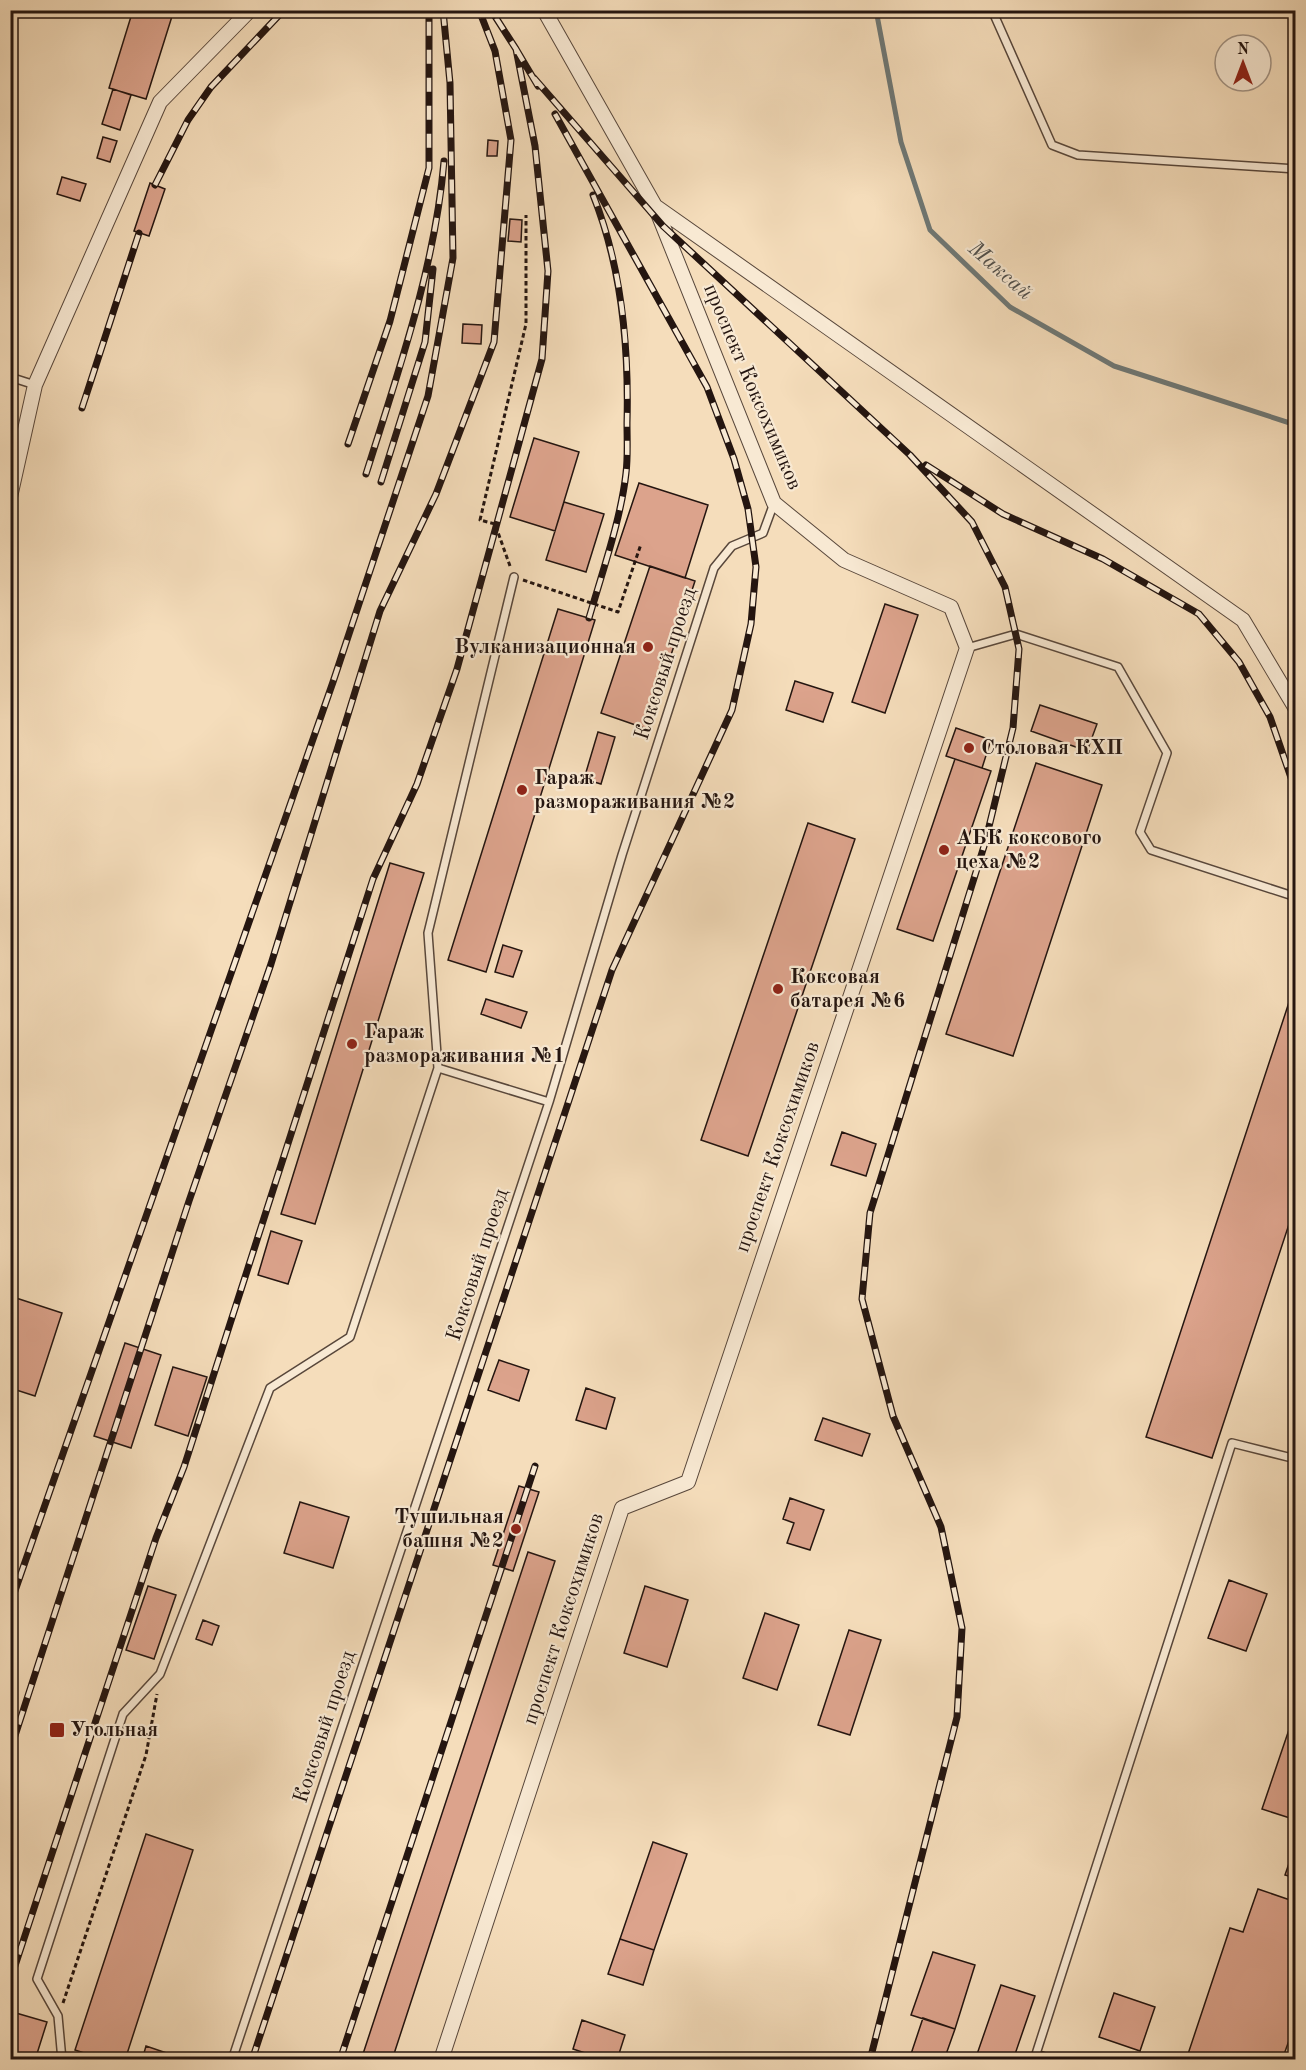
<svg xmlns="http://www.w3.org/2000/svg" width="1306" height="2070" font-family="'Old Standard TT',serif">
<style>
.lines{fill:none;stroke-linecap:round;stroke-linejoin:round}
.stream{stroke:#6e7876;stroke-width:5}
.building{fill:#dca38c;stroke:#241510;stroke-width:1.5}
.lane-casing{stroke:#58473b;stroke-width:10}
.street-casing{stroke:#58473b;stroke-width:16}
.path{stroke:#241510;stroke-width:3;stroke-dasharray:4.5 3;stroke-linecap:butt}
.lane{stroke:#f8e9d3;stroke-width:7}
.street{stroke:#f8e9d3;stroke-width:14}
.rail-casing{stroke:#241510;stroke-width:7}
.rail{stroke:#f8e9d3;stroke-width:4.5;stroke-dasharray:14;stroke-linecap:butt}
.poi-dot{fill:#8f2418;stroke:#f8e9d3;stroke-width:2}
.labels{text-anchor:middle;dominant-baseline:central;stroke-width:4.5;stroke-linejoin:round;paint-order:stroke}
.street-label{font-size:21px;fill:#241510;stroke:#f8e9d3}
.poi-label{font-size:21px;font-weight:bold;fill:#241510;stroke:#f8e9d3;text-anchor:start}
.water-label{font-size:22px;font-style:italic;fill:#4f4f4c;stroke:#f8e9d3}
</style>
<rect width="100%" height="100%" fill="#f5ddbb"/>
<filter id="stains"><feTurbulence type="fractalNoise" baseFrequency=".00333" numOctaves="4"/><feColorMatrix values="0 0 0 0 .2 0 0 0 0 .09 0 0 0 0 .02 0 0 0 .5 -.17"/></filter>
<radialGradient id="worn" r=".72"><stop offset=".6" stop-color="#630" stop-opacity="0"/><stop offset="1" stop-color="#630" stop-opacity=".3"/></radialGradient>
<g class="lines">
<path class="stream" d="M876,10L901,142L930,230L1010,307L1114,366L1296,425"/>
</g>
<path class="building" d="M133,10H174L146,99L109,88Z
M113,89L131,95L120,130L102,124Z
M103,137L117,141L110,162L97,158Z
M488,140L498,141L497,156H487Z
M62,177L86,184L80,201L57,194Z
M150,183L165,189L149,236L134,231Z
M510,219L522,220L521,242L508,241Z
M463,324L482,325L481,344L462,343Z
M534,438L579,452L555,531L510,517Z
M639,483L708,505L685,578L615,555Z
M564,502L604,514L586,572L546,560Z
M650,566L695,581L647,729L601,713Z
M885,604L918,615L885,713L852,702Z
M558,609L595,620L486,972L448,960Z
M795,681L833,693L823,722L786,710Z
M1040,705L1097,724L1087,751L1031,731Z
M956,728L991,740L982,768L946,756Z
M598,732L615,737L601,784L584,779Z
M955,759L991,771L933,941L897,929Z
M1036,763L1102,785L1013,1056L946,1034Z
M808,823L855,839L748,1156L701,1140Z
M390,863L424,873L315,1224L281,1214Z
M503,945L522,951L513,977L495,972Z
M1296,981V1203L1212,1458L1146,1437Z
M486,999L527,1012L521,1028L481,1014Z
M842,1132L876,1144L866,1176L831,1165Z
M271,1231L302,1241L288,1284L258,1275Z
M10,1296L62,1313L35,1396L10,1388Z
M125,1343L161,1355L131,1448L94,1436Z
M499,1360L529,1370L519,1401L488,1390Z
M173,1367L207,1377L188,1436L155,1425Z
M586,1388L615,1398L606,1429L576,1420Z
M823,1418L870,1434L862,1456L815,1440Z
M519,1486L539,1492L513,1571L493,1565Z
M790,1498L824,1510L810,1550L787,1543L794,1523L783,1519Z
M300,1502L349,1517L333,1568L284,1553Z
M528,1552L555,1561L392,2060H361Z
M1229,1580L1267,1594L1246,1651L1208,1638Z
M148,1586L176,1595L154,1659L126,1650Z
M645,1586L688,1600L667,1667L624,1653Z
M765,1613L799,1625L777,1690L743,1678Z
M203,1620L219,1626L212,1645L196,1639Z
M849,1630L881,1640L850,1735L818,1725Z
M1296,1709V1820L1262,1809Z
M146,1834L193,1850L125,2060H105L75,2050Z
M653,1842L687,1854L654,1950L620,1939Z
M1296,1843V1878L1285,1875Z
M1258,1889L1296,1902V2021L1282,2060H1204L1188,2054L1230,1928L1243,1932Z
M620,1939L654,1950L643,1985L608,1974Z
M933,1952L975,1965L955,2029L911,2015Z
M1001,1985L1035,1996L1013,2060H975Z
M1114,1993L1155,2007L1140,2051L1099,2037Z
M16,2013L47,2022L35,2060H10V2032Z
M923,2018L955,2029L944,2060H909Z
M582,2020L625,2035L617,2060H606L573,2049Z
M146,2046L187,2060H142Z
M588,2054L606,2060H586Z"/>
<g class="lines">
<defs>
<path id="lane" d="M992,10L1052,145L1078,155L1296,169
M10,377L35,385
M967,648L1016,634L1118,667L1167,753L1140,832L1151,850L1296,897
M438,1068L549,1102
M62,2060L58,2016L37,1979L123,1714L160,1674L270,1388L350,1337L438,1068L428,933L514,577
M232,2060L549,1102L622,855L714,568L732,546L763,533L774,503
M1054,2060L1036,2054L1232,1443L1296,1459"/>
<path id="street" d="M544,10L655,206L1243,620L1296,709
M10,497L35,385L160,102L250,10
M441,2060L622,1508L688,1482L967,648L951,607L844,560L774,503L655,206"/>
</defs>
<use href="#lane" class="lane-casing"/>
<use href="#street" class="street-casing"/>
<path class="path" d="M510,566L495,524L480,520L526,324V215
M523,580L618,612L641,544
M63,2003L146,1755L157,1694"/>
<use href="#lane" class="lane"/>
<use href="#street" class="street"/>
<defs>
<path id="rail" d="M516,49L538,86
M534,78L663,226L910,455L972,522L1005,587L1019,649L1013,728L985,843L870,1213L862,1299L893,1416L941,1527L962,1628L957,1717L870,2060
M155,185L188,120L211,87L284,10
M82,408L139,233
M348,444L390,321L429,168V10
M926,465L1003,514L1103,559L1199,614L1239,662L1270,717L1296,792
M366,474C398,372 435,268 444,161
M381,482L425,342L433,269
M589,618C602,573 621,519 626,473C628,457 627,439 627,423C629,345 622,267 593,195
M10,1605L333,682L428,396L453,258L450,83L443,10
M10,1751L189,1201L271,964L380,611L436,494L494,342L511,140L495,51L479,10
M10,1981L156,1538L184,1467L373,879L417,784L457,669L542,359L548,271L535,146L516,49L491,10
M252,2060L612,970L732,710L751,624L756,567L748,509L734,459L707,387L555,114
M340,2060L535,1466"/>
</defs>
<use href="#rail" class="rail-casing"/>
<use href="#rail" class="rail"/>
</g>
<g class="poi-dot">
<circle cx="648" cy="647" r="6"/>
<circle cx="969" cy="748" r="6"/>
<circle cx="522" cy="790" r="6"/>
<circle cx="944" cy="850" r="6"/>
<circle cx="778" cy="989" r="6"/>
<circle cx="352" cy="1044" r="6"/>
<circle cx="516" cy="1529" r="6"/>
<rect x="49" y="1722" width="16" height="16" rx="3"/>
</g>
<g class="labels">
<g class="street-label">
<text transform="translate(752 387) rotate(67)">проспект Коксохимиков</text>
<text transform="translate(666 664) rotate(-72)">Коксовый проезд</text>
<text transform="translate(778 1147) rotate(-71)">проспект Коксохимиков</text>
<text transform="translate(478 1265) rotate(-72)">Коксовый проезд</text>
<text transform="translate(564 1619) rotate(-72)">проспект Коксохимиков</text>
<text transform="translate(325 1727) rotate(-72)">Коксовый проезд</text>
</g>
<g class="poi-label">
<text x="636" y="647" text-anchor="end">Вулканизационная</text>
<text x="981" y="748">Столовая КХП</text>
<text x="534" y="778">Гараж<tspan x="534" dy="24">размораживания №2</tspan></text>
<text x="956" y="838">АБК коксового<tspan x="956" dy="24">цеха №2</tspan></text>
<text x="790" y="977">Коксовая<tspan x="790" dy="24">батарея №6</tspan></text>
<text x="364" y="1032">Гараж<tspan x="364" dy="24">размораживания №1</tspan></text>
<text x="504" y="1517" text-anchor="end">Тушильная<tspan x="504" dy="24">башня №2</tspan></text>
<text x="70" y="1730">Угольная</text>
</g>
<g class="water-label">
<text transform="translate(1000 271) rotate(41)">Максай</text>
</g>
</g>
<rect width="1306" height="2070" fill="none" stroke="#f5ddbb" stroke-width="36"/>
<rect x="12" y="12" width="1282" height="2046" fill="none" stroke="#241510" stroke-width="3"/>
<rect x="18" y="18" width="1270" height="2034" fill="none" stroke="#241510" stroke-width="1.5"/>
<g transform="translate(1243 63)"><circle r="28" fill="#f8e9d3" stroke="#a39485" stroke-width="1.5"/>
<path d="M0-4.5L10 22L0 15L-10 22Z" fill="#8f2418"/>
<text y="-9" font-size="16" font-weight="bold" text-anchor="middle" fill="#241510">N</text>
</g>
<rect width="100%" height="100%" filter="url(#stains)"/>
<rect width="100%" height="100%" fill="url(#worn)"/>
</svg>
